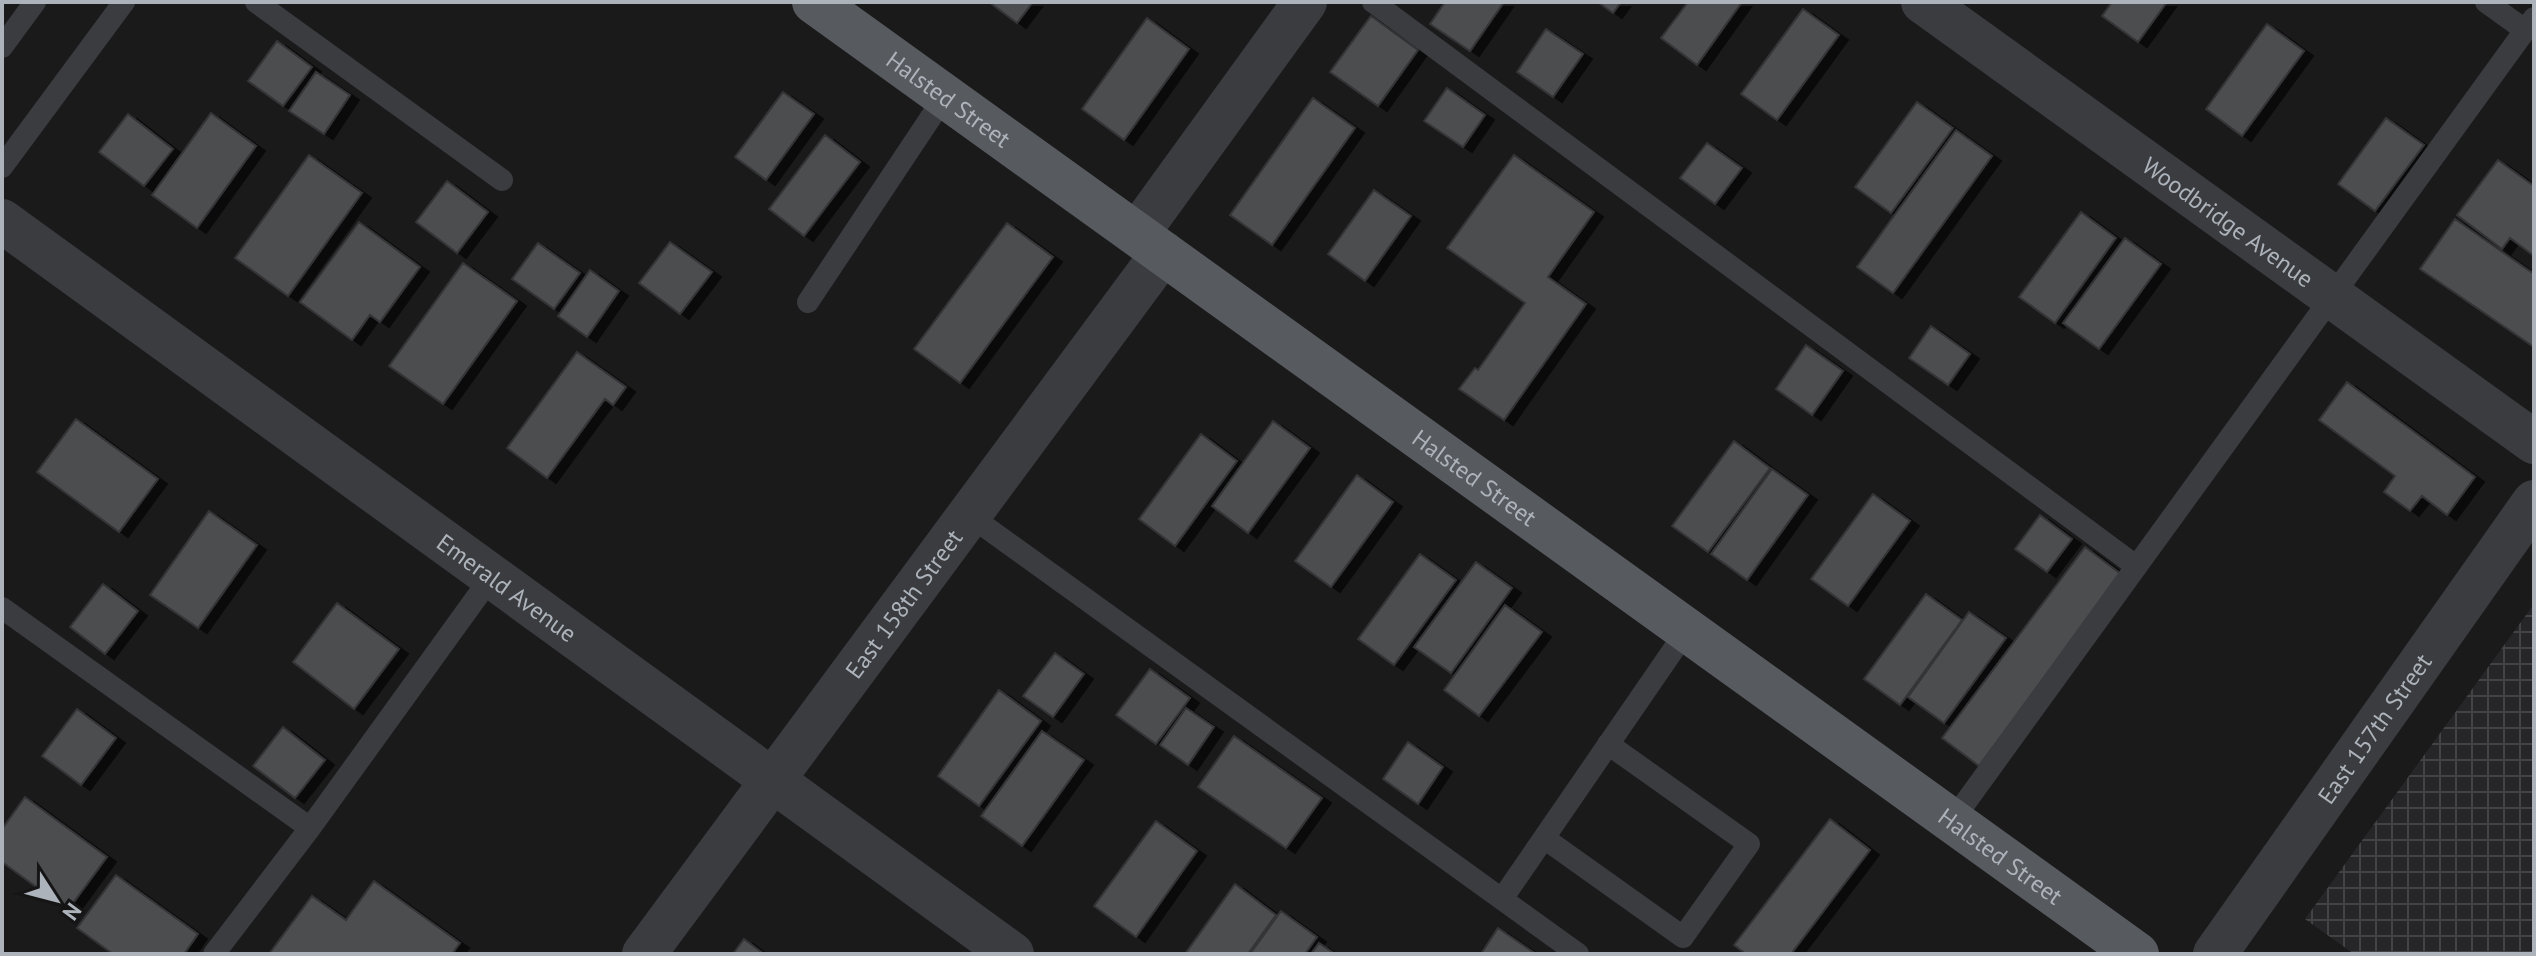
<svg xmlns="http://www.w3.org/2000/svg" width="2536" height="956" font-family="'PT Sans',sans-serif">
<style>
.industrial{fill:url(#industrial-grid)}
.building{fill:#4c4d50;stroke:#343437;stroke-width:2;filter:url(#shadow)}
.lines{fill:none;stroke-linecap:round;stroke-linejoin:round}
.service{stroke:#3b3c40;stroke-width:22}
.minor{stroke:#3b3c40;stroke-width:44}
.primary{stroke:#575a5f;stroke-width:44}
.labels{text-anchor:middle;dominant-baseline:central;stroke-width:6;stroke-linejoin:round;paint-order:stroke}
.street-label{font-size:24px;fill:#adb3ba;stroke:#151516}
</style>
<defs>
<pattern id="industrial-grid" width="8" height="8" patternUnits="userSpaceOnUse" patternTransform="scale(2)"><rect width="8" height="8" fill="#262628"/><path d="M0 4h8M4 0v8" fill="none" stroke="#434345"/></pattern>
<filter id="shadow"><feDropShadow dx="9" dy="5" stdDeviation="0" flood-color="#0009"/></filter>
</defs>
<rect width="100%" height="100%" fill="#1a1a1b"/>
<path class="industrial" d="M2534,604V954H2354L2305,919Z"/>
<path class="building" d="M989,2H1033L1017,23Z
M1445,2H1504L1470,51L1430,24Z
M1598,2H1621L1613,13Z
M1688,2H1742L1697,65L1661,38Z
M2112,2H2167L2138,42L2102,16Z
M1803,9L1839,35L1777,120L1741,94Z
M1371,16L1418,50L1378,106L1330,72Z
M1147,18L1189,49L1124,140L1082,109Z
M2267,24L2304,51L2242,136L2206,109Z
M1546,29L1583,54L1553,97L1517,72Z
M277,41L312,67L283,106L248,81Z
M316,72L350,95L324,134L289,111Z
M1447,88L1485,115L1463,147L1424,121Z
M783,92L814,114L766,180L735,157Z
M1313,98L1355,128L1272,245L1230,215Z
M1917,102L1953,128L1891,213L1855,187Z
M211,113L256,146L197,228L152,195Z
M128,114L173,149L144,186L99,152Z
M2386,118L2424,145L2375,211L2338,184Z
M1956,130L1992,156L1893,293L1857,267Z
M825,135L860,162L804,236L769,209Z
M1707,143L1742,168L1715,204L1680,178Z
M309,155L362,193L288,296L235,258Z
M1514,155L1594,212L1548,277L1586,304L1504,420L1459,389L1475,368L1478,370L1525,303L1447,248Z
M2498,160L2534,186V256L2510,238L2502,249L2457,215Z
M447,181L488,212L457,253L416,222Z
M1374,190L1411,216L1365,281L1328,254Z
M2081,212L2116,238L2055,323L2019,297Z
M2455,219L2534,274V347L2420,269Z
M359,222L420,267L380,322L370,315L352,340L300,302Z
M1007,223L1053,257L960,383L914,349Z
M2125,238L2161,264L2099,349L2063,323Z
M670,242L712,272L680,314L639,283Z
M538,243L580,273L554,309L512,279Z
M463,263L517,301L443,404L389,366Z
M590,270L619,291L587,337L558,316Z
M1931,326L1970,354L1948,385L1909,358Z
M1806,345L1843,371L1812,415L1776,389Z
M577,352L626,387L613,405L605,399L547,478L507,448Z
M2347,382L2475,477L2447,515L2422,496L2410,511L2384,492L2395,476L2319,420Z
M76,419L158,479L119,532L37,472Z
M1273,421L1310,448L1248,533L1212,506Z
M1201,434L1237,461L1175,546L1139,519Z
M1734,441L1770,468L1708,552L1672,526Z
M1772,469L1808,495L1747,580L1711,554Z
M1357,475L1393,502L1331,587L1295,561Z
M1873,494L1910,521L1848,606L1811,579Z
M209,511L257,545L198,628L150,595Z
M2040,515L2072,539L2047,572L2015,549Z
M2085,547L2121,574L1979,766L1942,738Z
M1420,554L1456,580L1394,665L1358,639Z
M1476,562L1512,588L1451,673L1414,647Z
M103,584L138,611L105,654L70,627Z
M1926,594L1962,620L1900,705L1864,679Z
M337,603L399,649L354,709L293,662Z
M1505,605L1542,632L1479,716L1444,690Z
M1969,612L2006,638L1944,723L1908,697Z
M1055,653L1084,674L1053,717L1023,696Z
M1150,669L1190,698L1156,744L1116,715Z
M999,690L1041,721L979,806L938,776Z
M1186,708L1214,727L1188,765L1160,745Z
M77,709L116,738L81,785L42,756Z
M283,727L325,760L295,798L253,766Z
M1042,731L1084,760L1022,846L981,816Z
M1234,736L1322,798L1286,848L1198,787Z
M1408,742L1443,767L1418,804L1383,779Z
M25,797L107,857L68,910L2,862V829Z
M1830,819L1870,850L1791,954H1746L1734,945Z
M1156,821L1197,851L1136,937L1094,906Z
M116,875L198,934L184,954H113L77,928Z
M374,881L460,943L452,954H269L312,896L346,920Z
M1235,884L1276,915L1248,954H1185Z
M1281,911L1317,937L1305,954H1250Z
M1498,928L1536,954H1481Z
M744,939L764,954H733Z
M1319,943L1335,954H1311Z"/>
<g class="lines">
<path class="service" d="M256,2L502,180
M1373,2L2136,566
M2486,2L2525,30
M2,47L35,2
M2,167L124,2
M808,302L945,96
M969,515L1578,954
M2,608L310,828
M1952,821L2534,18
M1544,838L1683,937L1749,844L1608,744
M1502,899L1687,630
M214,954L310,828L492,576"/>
<g class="minor">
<path id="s1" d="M1923,2L2534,442"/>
<path id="s2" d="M2,221L1012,954"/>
<path d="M1137,234L1305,2"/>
<path id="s3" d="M644,954L1163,253"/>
<path id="s4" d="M2215,954L2534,502"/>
</g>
<path class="primary" id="s5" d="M814,2L2137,954"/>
</g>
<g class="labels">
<g class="street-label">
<text stroke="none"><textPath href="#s5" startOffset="166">Halsted Street</textPath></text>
<text stroke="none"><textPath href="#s1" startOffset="376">Woodbridge Avenue</textPath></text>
<text stroke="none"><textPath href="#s5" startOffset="814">Halsted Street</textPath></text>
<text stroke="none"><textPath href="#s2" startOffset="624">Emerald Avenue</textPath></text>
<text stroke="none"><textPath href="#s3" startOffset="436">East 158th Street</textPath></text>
<text stroke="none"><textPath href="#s4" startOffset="276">East 157th Street</textPath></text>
<text stroke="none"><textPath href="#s5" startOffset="1462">Halsted Street</textPath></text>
</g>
</g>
<rect width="2536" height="956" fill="none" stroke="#adb3ba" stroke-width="8"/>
<g transform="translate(56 900) rotate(126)" stroke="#151516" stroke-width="6" paint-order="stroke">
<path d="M0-6L14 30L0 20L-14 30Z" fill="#adb3ba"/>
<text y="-12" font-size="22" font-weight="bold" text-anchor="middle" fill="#adb3ba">N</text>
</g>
</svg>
